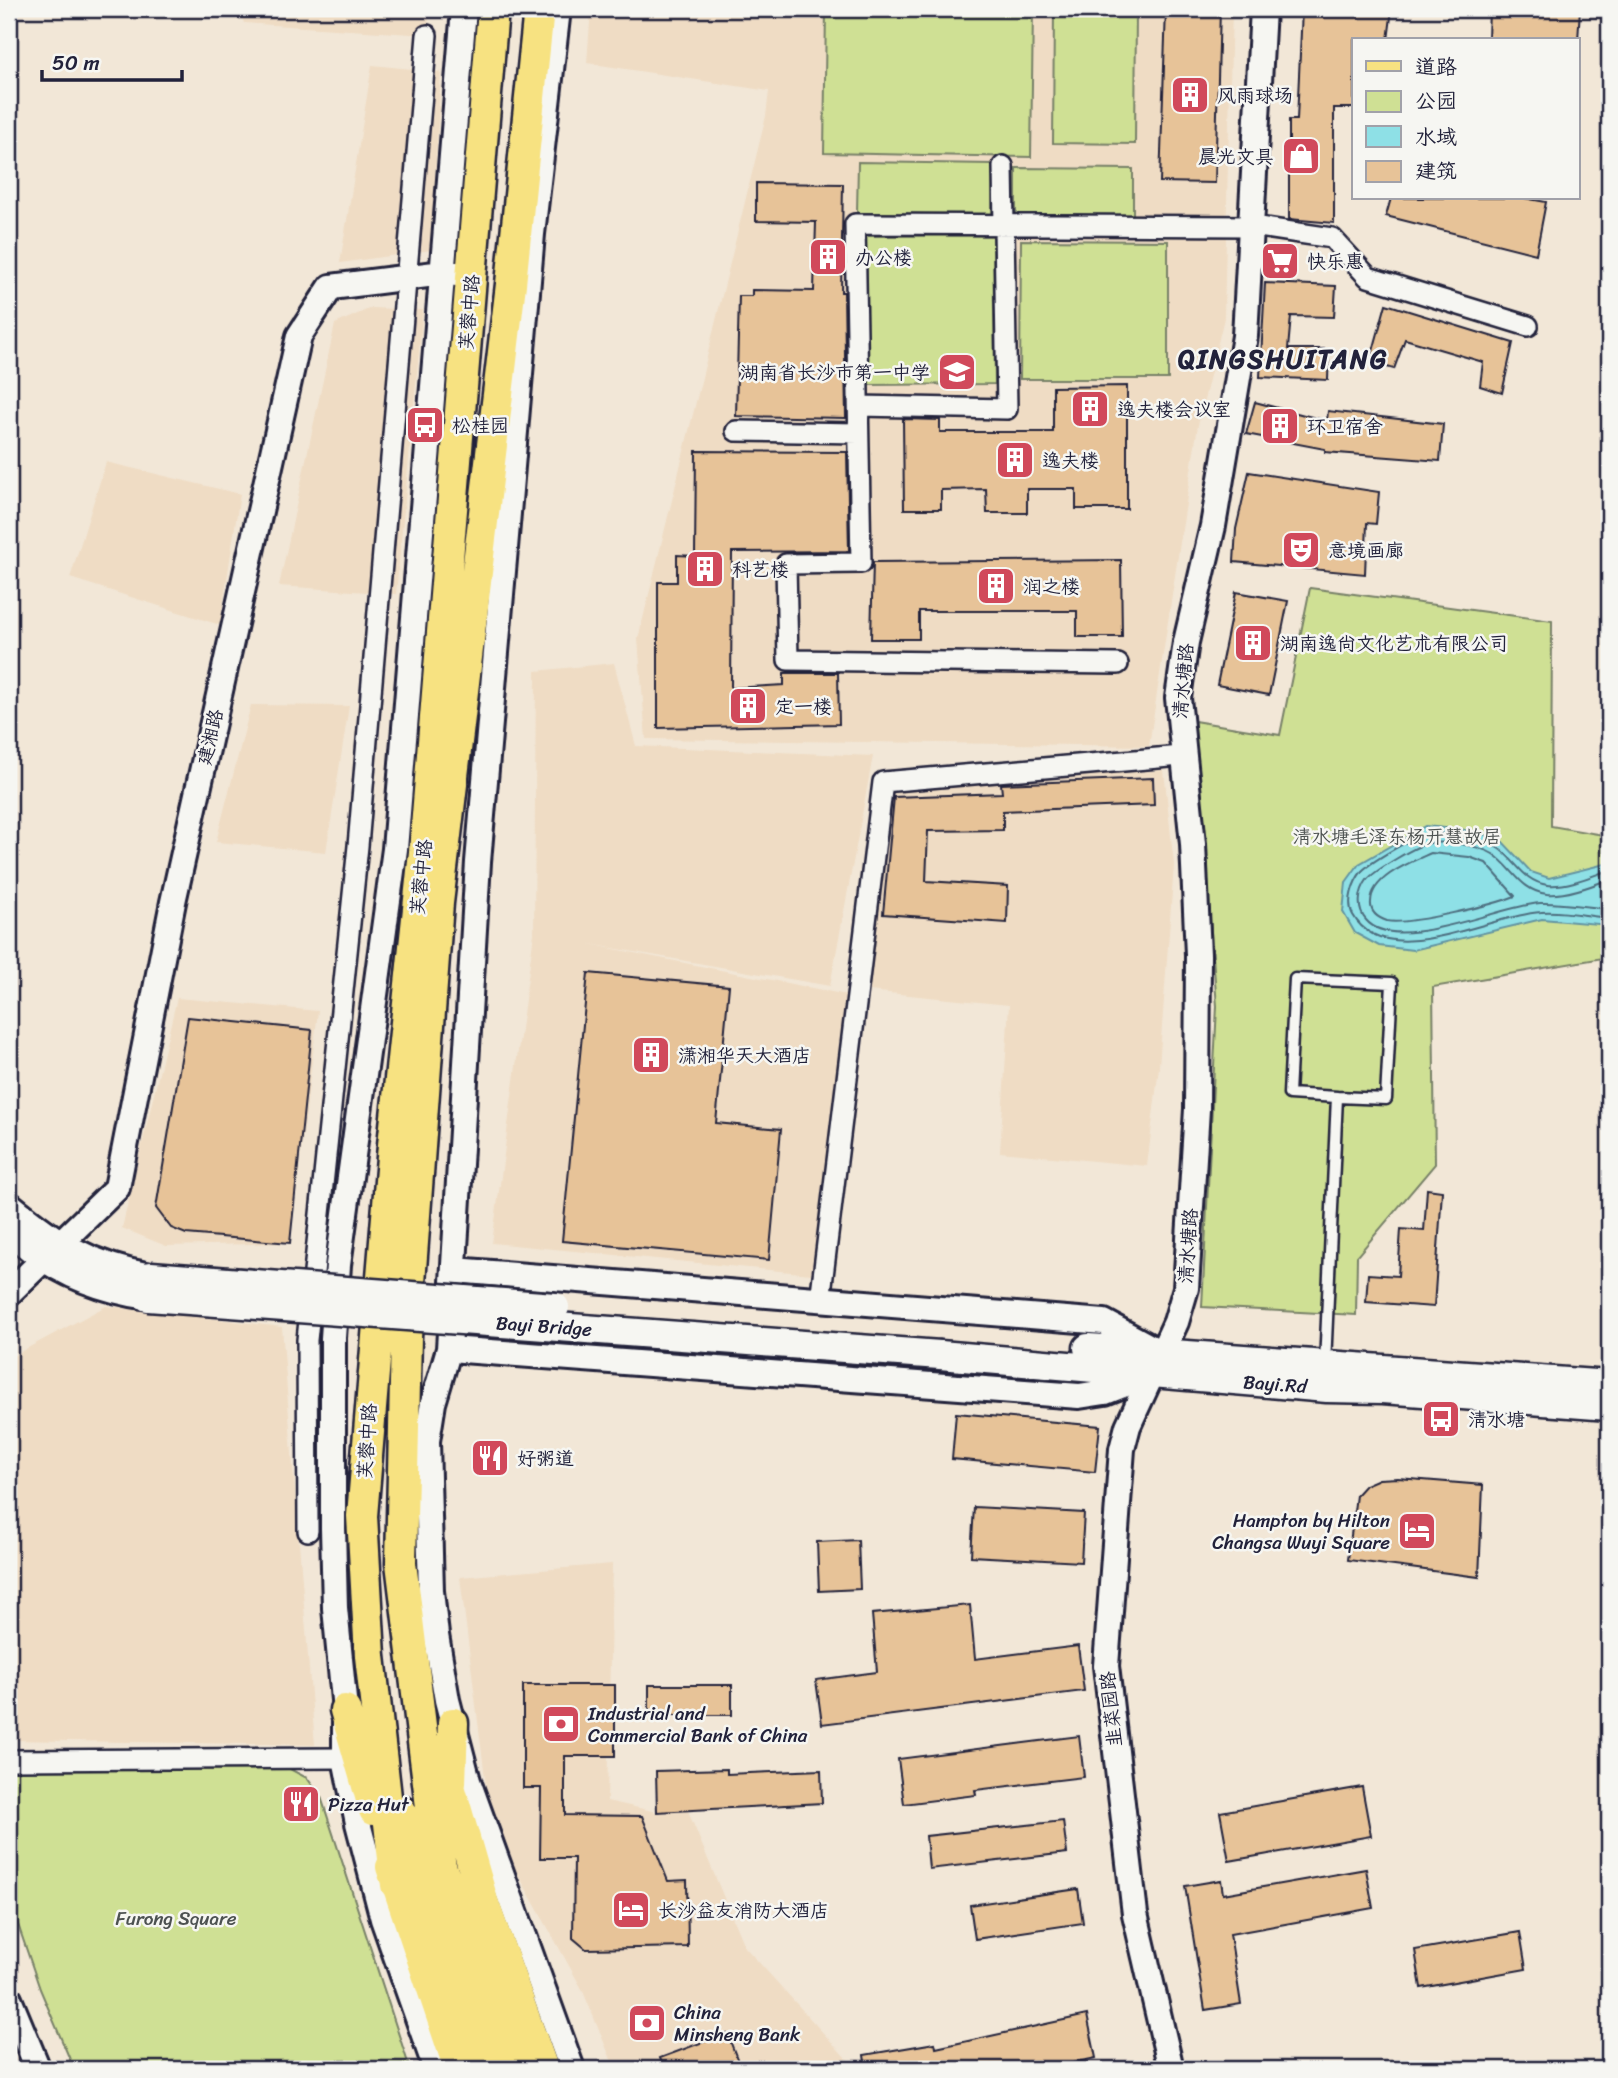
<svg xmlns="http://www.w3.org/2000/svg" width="1618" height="2078" font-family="Sriracha,'LXGW WenKai TC',sans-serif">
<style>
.built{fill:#efdcc4}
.green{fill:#cfe094;stroke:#788168;stroke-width:2}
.water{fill:#8ee0e6;stroke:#6394a2;stroke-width:2}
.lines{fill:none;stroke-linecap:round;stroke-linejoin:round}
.shore{stroke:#4d6e7f;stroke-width:2}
.building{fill:#e7c398;stroke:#22223b;stroke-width:2}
.service-casing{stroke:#22223b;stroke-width:15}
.minor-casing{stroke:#22223b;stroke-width:24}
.tertiary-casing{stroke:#22223b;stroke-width:30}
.secondary-casing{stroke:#22223b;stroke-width:33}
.primary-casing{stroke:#22223b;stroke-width:35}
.service{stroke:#f6f6f2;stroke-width:10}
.minor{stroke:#f6f6f2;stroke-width:19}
.tertiary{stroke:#f6f6f2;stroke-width:24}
.secondary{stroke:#f6f6f2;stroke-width:28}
.primary{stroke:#f7e281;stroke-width:30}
.secondary-bridge-casing{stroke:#22223b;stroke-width:33;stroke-linecap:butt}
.secondary-bridge{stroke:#f6f6f2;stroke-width:28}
.labels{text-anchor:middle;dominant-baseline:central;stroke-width:5;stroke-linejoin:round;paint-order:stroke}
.poi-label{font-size:19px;fill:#22223b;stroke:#f6f6f2;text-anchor:start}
.street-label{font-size:19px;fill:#22223b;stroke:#f6f6f2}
.park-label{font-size:19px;fill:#4d5251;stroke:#f6f6f2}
.district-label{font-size:26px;font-weight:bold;letter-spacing:2px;fill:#22223b;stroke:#f6f6f2}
</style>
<rect width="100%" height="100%" fill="#f2e7d7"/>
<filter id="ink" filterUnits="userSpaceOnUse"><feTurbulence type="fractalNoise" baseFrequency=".0143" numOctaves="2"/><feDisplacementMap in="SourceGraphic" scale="14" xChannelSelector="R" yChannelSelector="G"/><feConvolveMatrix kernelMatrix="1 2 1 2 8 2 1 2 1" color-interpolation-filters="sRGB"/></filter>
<g filter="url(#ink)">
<path class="built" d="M238,9H430L427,35L244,23Z
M591,9H1232L1224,318L1198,425L1149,746L646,739L638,639L766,116L769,91L587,63Z
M372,65L441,72L431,250L340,263Z
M371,308L423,310L396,594L279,586L335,324Z
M106,462L240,494L220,625L70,578Z
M614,663L636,746L873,756L830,986L589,944L847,995L811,1274L492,1243L534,933L536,671Z
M251,705L349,706L326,852L216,842Z
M1164,770L1174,865L1159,1067L1147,1166L1000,1152L1009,1005L869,991L891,788Z
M177,998L318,1011L290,1243L166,1246L122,1228Z
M106,1306L282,1327L315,1745L9,1740V1358Z
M612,1564L607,1801L657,1812L688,1811L744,1946L856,2069H615L582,1989L491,1826L460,1577Z"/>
<path class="green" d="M826,9H1033L1031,157L824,153Z
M1054,9H1136L1135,144L1053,143Z
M858,162L993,164L992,215L857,213Z
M1016,168L1133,169V217L1016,215Z
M993,235L995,384L868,385L866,236Z
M1021,240L1168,241V379H1020Z
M1310,588L1552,621L1551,826L1609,836V957L1433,987L1435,1164L1357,1256L1356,1315L1202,1307L1217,1006L1194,721L1280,735Z
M9,1765L288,1768L307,1778L321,1797L410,2069H74L40,1989L9,1898Z"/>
<path class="water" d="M1425,826L1475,831L1502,841L1531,872L1549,878L1609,863V925L1542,919L1413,950L1379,946L1355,933L1343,912L1346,882L1359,864Z"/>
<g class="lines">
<path class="shore" d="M1431,853L1469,857L1486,863L1515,896C1497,904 1405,926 1387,921C1378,918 1370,912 1371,902C1371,877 1411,862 1431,853Z
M1609,870C1592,876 1567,887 1548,885C1523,882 1516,860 1498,848C1486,839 1441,831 1426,834C1414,836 1371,862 1362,871C1353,882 1346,902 1353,915C1385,973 1490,915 1541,912C1563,910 1587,916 1609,918
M1609,879C1592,886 1566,896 1547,894C1520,891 1513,867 1493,854C1478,845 1447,841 1430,843C1418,844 1374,871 1367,880C1359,891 1356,909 1366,920C1395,955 1499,906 1540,903C1562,902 1587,907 1609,909"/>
</g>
<path class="building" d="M1166,9H1220L1215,183L1160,182Z
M1302,9H1392L1388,40H1354V108H1334V223L1289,219V120H1297Z
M1489,9H1580L1578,40H1488Z
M756,183L843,184L841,292H844L846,418L736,416L739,296H752V290L814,291L816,222L756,221Z
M1391,198H1524L1546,202L1536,254L1386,216Z
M1265,283L1336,286L1334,317L1291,316L1288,349H1329L1328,380L1260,377Z
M1386,304L1513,343L1502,393L1480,386L1483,362L1405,339L1394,369L1370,362Z
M1127,386V509H1076V489H1027V513H987L986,489L941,490V509H904L903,419L940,420V432H1053V387Z
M1255,402L1327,421L1328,411L1443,424L1440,461L1325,452V449L1246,434Z
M696,451L847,452L849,551L732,552L731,688L784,685V673H838L839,724L658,728V582H677V555L695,556Z
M1249,472L1379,492L1376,524L1367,523L1365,574L1234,562L1236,529Z
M1121,560L1122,637H1077V611H919V639H871L873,562Z
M1236,592L1288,601L1269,695L1217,685Z
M1153,778L1154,805L1003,811V830L928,831L926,881L1008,886L1007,923L883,914L894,797L1002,793L1001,784Z
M588,973L729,986L716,1123L781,1129L769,1260L562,1241Z
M188,1017L312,1030L290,1243L186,1234L171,1228L156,1208Z
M1427,1189L1442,1191L1434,1307L1366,1302L1368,1274L1398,1276L1401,1229L1424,1231Z
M956,1413L1100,1426L1095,1472L952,1459Z
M1398,1478L1483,1485L1479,1577L1348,1560L1356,1495L1365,1485L1379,1479Z
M974,1507L1084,1513L1081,1562L971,1556Z
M858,1540L860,1589L819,1591L817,1542Z
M970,1605L975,1659L1078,1646L1084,1691L822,1724L816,1680L877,1672L872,1614Z
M523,1685H615V1756H565V1815L642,1816L668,1881L687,1880L688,1947L586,1949L573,1938L574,1858H540L541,1788H523Z
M649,1685H732V1715H649Z
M1079,1736L1084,1777L975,1790L976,1795L904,1804L898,1759Z
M727,1769V1774L821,1770L822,1803L657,1812L656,1771Z
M1362,1787L1371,1836L1229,1861L1220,1812Z
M1063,1821L1067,1853L929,1869L926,1836Z
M1366,1869L1373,1908L1230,1934L1241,2004L1205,2010L1185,1886L1221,1880L1223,1894Z
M1078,1889L1083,1923L975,1939L970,1905Z
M1520,1932L1526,1969L1421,1988L1415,1950Z
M1087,2015L1096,2058L1045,2069H866L864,2055L935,2043L936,2048Z
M727,2033L741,2069H664L660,2058Z"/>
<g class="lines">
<defs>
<path id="service" d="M1325,1364L1337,1097L1386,1099L1392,983L1295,979L1289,1094L1337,1097"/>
<path id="minor" d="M736,431L858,433L859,406L1007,409L1003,166
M1118,664L788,660L786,564L861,563L855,224L1252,226L1332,238L1368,277L1528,326
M820,1301L883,782L1181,756
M308,1531L307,1340L358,846L427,35
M9,1760L345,1758"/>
<path id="tertiary" d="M558,9L532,234L478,862L449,1349L433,1403L427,1441L431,1591L436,1635L447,1700L468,1781L572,2069
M9,1204C56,1243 89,1265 151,1276
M9,1230C46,1269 95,1289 148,1297
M454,1270L1104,1322L1161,1353
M9,1293L117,1188L173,902L299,336L331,287L443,273L458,274
M449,1349L1079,1396L1105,1392L1153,1373
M9,1999L38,2069
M436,2069L383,1919L358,1823L345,1758V1710L335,1608L333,1528V1338L338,1265L395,849L464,9
M1171,2069L1135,1914L1106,1666L1122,1449L1128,1426L1176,1322L1186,1288L1197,1109L1198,955L1193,844L1178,698L1186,642L1213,526L1245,336L1263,9"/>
<path id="secondary" d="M1088,1348L1609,1385
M940,1355L1327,1388L1383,1389L1609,1406"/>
<path id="primary" d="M345,1710L374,1810
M432,1749L451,1790L483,1901L543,2069
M451,1783L453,1723
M401,1811L490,2069
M391,1867L459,2069
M396,1885L370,1656L362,1516L393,1145L424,852L493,9
M513,2069L441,1866L432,1815L401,1563L406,1337L438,903L511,284L539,9"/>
</defs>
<use href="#service" class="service-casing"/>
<use href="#minor" class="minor-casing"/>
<use href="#tertiary" class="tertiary-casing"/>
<use href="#secondary" class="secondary-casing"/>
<use href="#primary" class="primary-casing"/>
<use href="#service" class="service"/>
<use href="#minor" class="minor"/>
<use href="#tertiary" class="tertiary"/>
<use href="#secondary" class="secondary"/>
<use href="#primary" class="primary"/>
<defs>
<path id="secondary-bridge" d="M151,1276L555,1307
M148,1297L940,1355"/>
</defs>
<use href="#secondary-bridge" class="secondary-bridge-casing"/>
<use href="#secondary-bridge" class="secondary-bridge"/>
</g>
</g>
<defs>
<symbol id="building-square" viewBox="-11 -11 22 22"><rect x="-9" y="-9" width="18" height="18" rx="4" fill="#d1495b" stroke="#f6f6f2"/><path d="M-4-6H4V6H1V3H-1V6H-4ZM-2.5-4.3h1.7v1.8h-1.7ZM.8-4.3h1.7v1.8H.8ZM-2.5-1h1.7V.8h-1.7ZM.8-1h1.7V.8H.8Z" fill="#fff"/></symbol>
<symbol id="shop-square" viewBox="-11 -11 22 22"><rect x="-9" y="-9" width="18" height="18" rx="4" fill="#d1495b" stroke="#f6f6f2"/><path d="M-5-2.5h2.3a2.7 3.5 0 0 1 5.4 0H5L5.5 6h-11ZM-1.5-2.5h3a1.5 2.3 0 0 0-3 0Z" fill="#fff"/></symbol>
<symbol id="supermarket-square" viewBox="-11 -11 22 22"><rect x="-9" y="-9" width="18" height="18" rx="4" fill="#d1495b" stroke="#f6f6f2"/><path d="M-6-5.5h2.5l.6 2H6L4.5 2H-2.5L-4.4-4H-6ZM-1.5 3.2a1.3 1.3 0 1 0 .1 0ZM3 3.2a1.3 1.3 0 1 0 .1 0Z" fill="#fff"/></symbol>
<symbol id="school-square" viewBox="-11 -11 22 22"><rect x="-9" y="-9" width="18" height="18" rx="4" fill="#d1495b" stroke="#f6f6f2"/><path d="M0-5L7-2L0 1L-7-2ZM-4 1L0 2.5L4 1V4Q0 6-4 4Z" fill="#fff"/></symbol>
<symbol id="bus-square" viewBox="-11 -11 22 22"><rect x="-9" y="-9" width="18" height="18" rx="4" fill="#d1495b" stroke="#f6f6f2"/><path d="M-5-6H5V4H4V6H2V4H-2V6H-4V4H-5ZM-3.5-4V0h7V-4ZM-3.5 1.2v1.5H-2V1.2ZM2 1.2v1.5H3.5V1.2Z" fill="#fff"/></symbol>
<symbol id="theatre-square" viewBox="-11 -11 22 22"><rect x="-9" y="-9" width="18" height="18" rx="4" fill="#d1495b" stroke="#f6f6f2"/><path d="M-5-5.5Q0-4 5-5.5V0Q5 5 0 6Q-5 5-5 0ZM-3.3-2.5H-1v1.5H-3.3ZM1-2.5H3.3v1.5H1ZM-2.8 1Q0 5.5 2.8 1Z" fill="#fff"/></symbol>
<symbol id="restaurant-square" viewBox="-11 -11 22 22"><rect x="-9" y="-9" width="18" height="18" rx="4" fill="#d1495b" stroke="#f6f6f2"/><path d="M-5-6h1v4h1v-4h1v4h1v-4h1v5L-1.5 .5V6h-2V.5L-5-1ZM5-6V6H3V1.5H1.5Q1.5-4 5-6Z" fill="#fff"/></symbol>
<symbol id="hotel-square" viewBox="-11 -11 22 22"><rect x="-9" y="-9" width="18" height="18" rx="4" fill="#d1495b" stroke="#f6f6f2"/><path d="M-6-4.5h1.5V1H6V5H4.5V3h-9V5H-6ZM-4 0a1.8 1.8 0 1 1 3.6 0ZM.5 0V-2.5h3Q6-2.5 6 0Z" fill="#fff"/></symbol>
<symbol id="bank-square" viewBox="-11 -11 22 22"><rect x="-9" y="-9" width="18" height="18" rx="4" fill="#d1495b" stroke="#f6f6f2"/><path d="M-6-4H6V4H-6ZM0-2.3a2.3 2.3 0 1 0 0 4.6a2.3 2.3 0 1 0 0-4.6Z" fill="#fff"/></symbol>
</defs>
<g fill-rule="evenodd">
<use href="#building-square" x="1168" y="73" width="44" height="44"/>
<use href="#shop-square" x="1279" y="134" width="44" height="44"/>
<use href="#building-square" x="806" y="235" width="44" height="44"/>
<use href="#supermarket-square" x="1258" y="239" width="44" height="44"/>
<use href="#school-square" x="935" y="350" width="44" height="44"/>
<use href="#building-square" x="1068" y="387" width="44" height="44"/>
<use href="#bus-square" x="403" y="403" width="44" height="44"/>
<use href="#building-square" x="1258" y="404" width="44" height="44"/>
<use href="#building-square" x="993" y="438" width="44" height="44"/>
<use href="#theatre-square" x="1279" y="528" width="44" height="44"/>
<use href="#building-square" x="683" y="547" width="44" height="44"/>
<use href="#building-square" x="974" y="564" width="44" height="44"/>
<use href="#building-square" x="1231" y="621" width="44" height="44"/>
<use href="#building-square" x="726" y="684" width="44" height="44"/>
<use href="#building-square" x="629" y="1033" width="44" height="44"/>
<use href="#bus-square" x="1419" y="1397" width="44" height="44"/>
<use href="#restaurant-square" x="468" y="1436" width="44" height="44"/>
<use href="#hotel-square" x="1395" y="1509" width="44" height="44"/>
<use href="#bank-square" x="539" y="1702" width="44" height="44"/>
<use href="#restaurant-square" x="279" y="1782" width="44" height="44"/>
<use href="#hotel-square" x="609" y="1888" width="44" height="44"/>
<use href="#bank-square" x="625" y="2001" width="44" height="44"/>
</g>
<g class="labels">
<g class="poi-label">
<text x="1217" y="95">风雨球场</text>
<text x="1274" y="156" text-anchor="end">晨光文具</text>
<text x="855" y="257">办公楼</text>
<text x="1307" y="261">快乐惠</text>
<text x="930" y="372" text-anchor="end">湖南省长沙市第一中学</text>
<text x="1117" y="409">逸夫楼会议室</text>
<text x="452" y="425">松桂园</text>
<text x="1307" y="426">环卫宿舍</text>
<text x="1042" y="460">逸夫楼</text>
<text x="1328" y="550">意境画廊</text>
<text x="732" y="569">科艺楼</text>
<text x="1023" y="586">润之楼</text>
<text x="1280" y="643">湖南逸尚文化艺术有限公司</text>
<text x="775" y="706">定一楼</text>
<text x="678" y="1055">潇湘华天大酒店</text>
<text x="1468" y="1419">清水塘</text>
<text x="517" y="1458">好粥道</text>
<text x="1390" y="1520" text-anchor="end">Hampton by Hilton<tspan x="1390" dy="22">Changsa Wuyi Square</tspan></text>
<text x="588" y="1713">Industrial and<tspan x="588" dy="22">Commercial Bank of China</tspan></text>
<text x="328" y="1804">Pizza Hut</text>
<text x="658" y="1910">长沙益友消防大酒店</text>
<text x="674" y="2012">China<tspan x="674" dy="22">Minsheng Bank</tspan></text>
</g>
<g class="street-label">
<text transform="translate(469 312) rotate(-85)">芙蓉中路</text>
<text transform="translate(1183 681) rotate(-85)">清水塘路</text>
<text transform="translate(210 737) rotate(-77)">建湘路</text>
<text transform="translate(421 877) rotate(-84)">芙蓉中路</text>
<text transform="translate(1188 1246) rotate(-86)">清水塘路</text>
<text transform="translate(544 1326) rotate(4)">Bayi Bridge</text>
<text transform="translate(1275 1384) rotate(4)">Bayi.Rd</text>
<text transform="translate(367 1441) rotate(-86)">芙蓉中路</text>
<text transform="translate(1111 1709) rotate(-96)">韭菜园路</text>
</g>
<g class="park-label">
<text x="1397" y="836">清水塘毛泽东杨开慧故居</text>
<text x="176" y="1918">Furong Square</text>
</g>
<g class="district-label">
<text x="1283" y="359">QINGSHUITANG</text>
</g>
</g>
<rect width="1618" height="2078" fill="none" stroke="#f6f6f2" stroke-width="35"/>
<rect x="18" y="18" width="1583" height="2043" fill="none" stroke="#22223b" stroke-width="2.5" filter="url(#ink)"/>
<rect x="1352" y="38" width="228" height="161" fill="#f6f6f2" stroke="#a1a1a9" stroke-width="2"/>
<rect x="1366" y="61" width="35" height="10" fill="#f7e281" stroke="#a1a1a9" stroke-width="2"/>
<text x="1415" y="74" font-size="21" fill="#22223b">道路</text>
<rect x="1366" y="91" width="35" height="21" fill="#cfe094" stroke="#a1a1a9" stroke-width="2"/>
<text x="1415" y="108" font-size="21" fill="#22223b">公园</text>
<rect x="1366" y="126" width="35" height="21" fill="#8ee0e6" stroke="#a1a1a9" stroke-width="2"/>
<text x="1415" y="144" font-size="21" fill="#22223b">水域</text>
<rect x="1366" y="161" width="35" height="21" fill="#e7c398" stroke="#a1a1a9" stroke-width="2"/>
<text x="1415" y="178" font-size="21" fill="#22223b">建筑</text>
<path d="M42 70v10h140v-10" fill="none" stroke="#22223b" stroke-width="3.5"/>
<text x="52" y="70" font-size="21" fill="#22223b" stroke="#f6f6f2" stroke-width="5" paint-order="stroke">50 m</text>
</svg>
